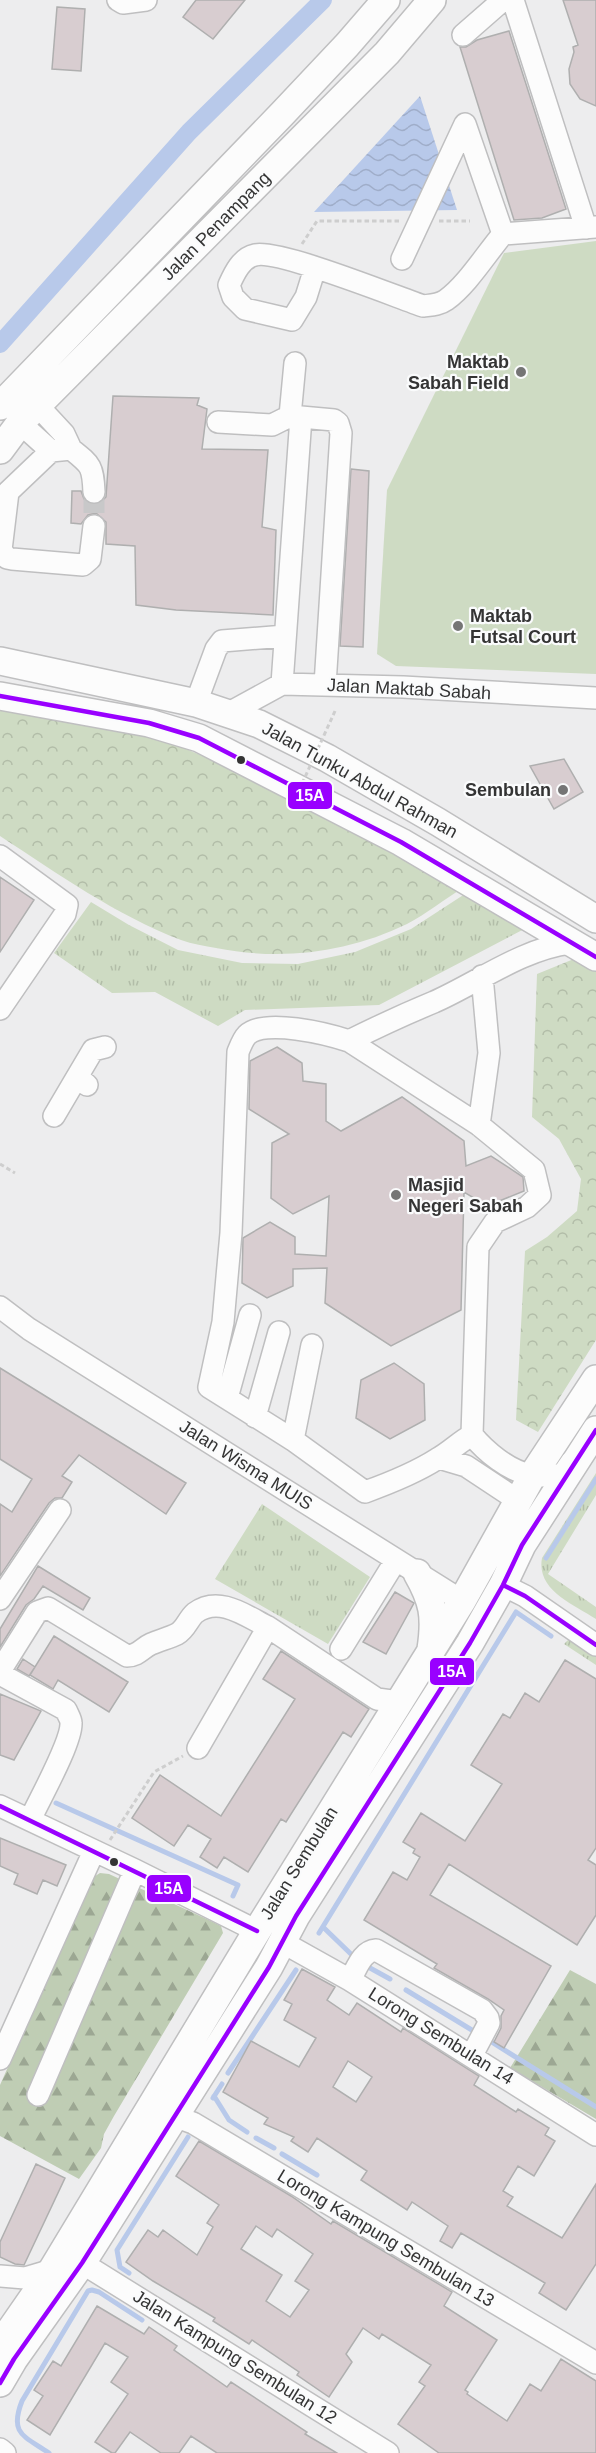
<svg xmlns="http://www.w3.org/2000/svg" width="596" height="2453" font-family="Arial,sans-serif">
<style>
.grass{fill:url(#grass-tufts)}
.forest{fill:url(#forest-firs)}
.park{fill:url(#park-crowns)}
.pitch{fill:#cedbc3}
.water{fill:url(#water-waves)}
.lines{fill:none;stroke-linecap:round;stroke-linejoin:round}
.stream{stroke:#b8c9ea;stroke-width:5}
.canal{stroke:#b8c9ea;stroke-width:18}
.building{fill:#d8cdd0;stroke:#afafaf;stroke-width:1.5;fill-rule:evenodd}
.minor-tunnel{stroke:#c8c8c9;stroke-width:21;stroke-dasharray:21 10;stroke-linecap:butt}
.minor-casing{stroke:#bfbfc0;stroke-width:24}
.major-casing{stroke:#bfbfc0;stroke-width:30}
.path{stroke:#cecece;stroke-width:3;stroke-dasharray:4.5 3;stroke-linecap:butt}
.minor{stroke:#fcfcfc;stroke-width:21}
.major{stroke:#fcfcfc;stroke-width:27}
.path-bridge{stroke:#cecece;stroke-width:3;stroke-dasharray:4.5 3;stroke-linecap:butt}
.bus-1-casing{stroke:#fafbfc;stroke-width:9}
.bus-1{stroke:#90f;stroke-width:4.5}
.poi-dot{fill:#757575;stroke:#fafbfc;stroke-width:2}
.bus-dot{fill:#343434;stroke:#fafbfc;stroke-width:2}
.labels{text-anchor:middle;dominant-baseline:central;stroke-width:4.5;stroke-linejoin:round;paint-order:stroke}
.street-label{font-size:18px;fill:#343434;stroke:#fafbfc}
.poi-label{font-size:18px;font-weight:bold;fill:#343434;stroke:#fafbfc;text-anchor:end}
.line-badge{stroke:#fafbfc;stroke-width:2}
.badge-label{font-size:16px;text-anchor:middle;font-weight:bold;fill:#fff}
</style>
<defs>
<pattern id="grass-tufts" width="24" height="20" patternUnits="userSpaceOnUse" patternTransform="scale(1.5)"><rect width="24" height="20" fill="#cedbc3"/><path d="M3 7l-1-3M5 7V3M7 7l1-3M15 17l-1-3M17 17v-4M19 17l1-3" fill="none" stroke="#b2bda8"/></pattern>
<pattern id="forest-firs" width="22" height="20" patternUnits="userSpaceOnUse" patternTransform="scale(1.5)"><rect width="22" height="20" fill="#bfcdb4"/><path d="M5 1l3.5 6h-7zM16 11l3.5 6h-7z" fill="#9ca793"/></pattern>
<pattern id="park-crowns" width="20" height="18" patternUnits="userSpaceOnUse" patternTransform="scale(1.5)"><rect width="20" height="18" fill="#cedbc3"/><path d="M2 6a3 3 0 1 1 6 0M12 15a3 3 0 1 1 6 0" fill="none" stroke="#b2bda8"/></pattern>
<pattern id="water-waves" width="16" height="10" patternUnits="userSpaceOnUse" patternTransform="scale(1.5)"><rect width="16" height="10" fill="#b8c9ea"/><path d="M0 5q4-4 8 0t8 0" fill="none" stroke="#9fadc9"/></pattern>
</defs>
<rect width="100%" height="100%" fill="#ededee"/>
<path class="grass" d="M471,890L528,927L379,1005L245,1010L218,1026L155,992L112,993L54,953L91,902L129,925L178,950L242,963L298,964L355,952L411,929Z
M596,1473V1495L548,1574L596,1607V1619C573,1604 536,1590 542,1558Z
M262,1504L370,1577L328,1644L215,1579Z
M569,1639L596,1655V1665L564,1644Z"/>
<path class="forest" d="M100,1873L109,1874L211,1921L221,1926L223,1933L114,2116L104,2134L101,2148L79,2179L0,2136V2085L92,1878Z
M570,1970L596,1984V2119L510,2068Z"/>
<path class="park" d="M0,703L124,723L248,775L464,887C445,899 426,914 407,924C347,953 281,961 216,948C205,946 192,944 181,940C116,915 58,874 0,836Z
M591,952L596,955V1340L538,1432L516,1420L525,1251L547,1237L577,1211L581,1179L559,1139L532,1117L537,974Z"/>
<path class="pitch" d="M596,241V674L396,666L377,654L387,490L504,253Z"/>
<path class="water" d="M420,96L457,210L314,212Z"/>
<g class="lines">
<path class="stream" d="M546,1558L596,1479
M56,1803L238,1885L233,1896
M323,1927L353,1956
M319,1933L516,1612L551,1636
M370,1968L390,1979
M406,1990L475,2032
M490,2041L596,2107
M228,2073L296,1970
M214,2096L229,2120L247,2132
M213,2098L222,2084
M256,2138L274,2148
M282,2154L317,2175
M129,2273L120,2267L117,2250L188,2137
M49,2453C24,2436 9,2434 22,2401L88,2291L92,2290L99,2292L142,2320"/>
<path class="canal" d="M0,344L189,132L323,0"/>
</g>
<path class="building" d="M196,0H245L213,39L183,17Z
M563,0H596V106L580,99L570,84L569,69L574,52L573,47L578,45Z
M57,7L85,9L81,71L52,69Z
M509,31L566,209L542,218L514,220L460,47H466L477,40Z
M113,396L199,398L197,405L207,409L202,449L268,450L262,527L276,530L273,615L176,610L136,605L135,546L106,544V522L96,513L88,515L81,524L71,523L72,491H81L84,499L94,505L100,503L106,497Z
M351,469L369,471L363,647L340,646Z
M564,759L583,792L554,809L530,766Z
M0,877L34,900L0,952Z
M277,1047L302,1063L303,1081L326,1084V1121L341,1131L402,1097L464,1141L466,1166L491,1156L523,1177L524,1191L487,1206L464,1192L461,1310L391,1346L325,1303L327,1268L293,1269V1286L267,1298L242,1283L243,1238L270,1222L295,1237V1254L326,1256L329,1196L293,1214L271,1198L272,1143L289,1134L249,1109L250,1061Z
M394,1363L424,1384L425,1420L390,1439L356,1418L361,1380Z
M0,1368L186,1483L166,1514L79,1455L62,1476L72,1482L62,1498H55L49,1503L0,1576V1504L12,1512L32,1479L0,1459Z
M38,1566L90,1598L83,1610L43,1586L34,1599L26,1605L0,1647V1629Z
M395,1592L414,1603L386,1654L363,1642Z
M54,1636L128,1682L109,1712L58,1680L53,1689L30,1675Z
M281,1651L369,1709L351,1737L343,1732L286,1822L281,1819L248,1872L224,1857L217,1868L200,1857L211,1839L188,1825L174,1846L132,1818L160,1775L221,1816L295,1699L263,1679Z
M23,1659L35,1667L29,1676L17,1669Z
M565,1660L596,1679V1848L588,1860L596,1865V1915L577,1945L449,1864L430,1895L551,1966L504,2048L494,2042L501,2028V2016L504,2010L488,1999L434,1968L437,1964L364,1920L393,1872L407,1880L420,1857L413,1853L415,1849L403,1842L421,1813L465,1841L502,1784L471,1765L503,1714L510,1718L525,1693L539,1702Z
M0,1694L41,1711L14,1760L0,1755Z
M0,1838L66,1865L57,1886L43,1880L37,1894L14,1884L18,1874L0,1866Z
M302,1969L335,1987L327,2000L349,2015L357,2003L401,2032L403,2028L479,2076L474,2085L516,2112L518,2109L549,2128L545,2135L555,2141L534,2176L518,2166L503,2191L513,2197L507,2206L562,2238L596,2184V2264L566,2310L539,2293L545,2283L461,2233L452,2248L440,2241L448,2226L412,2202L407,2210L361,2180L367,2171L317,2138L308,2152L291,2141L294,2137L264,2124L268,2118L223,2092L251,2041L299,2067L316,2038L284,2020L292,2004L284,2000ZM348,2061L372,2077L356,2102L333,2087Z
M199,2141L291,2196L331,2224L333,2221L452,2292L444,2306L497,2340L465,2390L468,2392L467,2394L507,2421L530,2384L541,2391L561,2359L596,2381V2453H439L398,2424L425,2386L419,2382L431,2365L382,2334L379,2339L363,2328L346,2354L352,2362L329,2397L297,2375L299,2372L252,2340L249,2344L213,2321L215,2318L153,2281L126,2262L148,2230L158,2237L163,2230L197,2255L213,2227L207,2223L219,2205L176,2176ZM256,2226L272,2237L277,2229L313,2254L295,2281L309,2290L290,2317L266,2301L282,2275L241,2249Z
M36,2164L65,2178L24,2265L15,2264L0,2257V2242Z
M97,2306L144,2334L149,2327L177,2346L174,2350L227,2387L231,2382L307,2432L305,2434L337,2453H217L191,2436L179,2453H161L130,2432L115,2453H112L95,2442L128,2394L111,2382L128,2357L105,2343L50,2435L27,2420L43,2396L34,2390L53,2361L61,2366Z"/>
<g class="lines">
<path class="minor-tunnel" d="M94,492V526"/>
<defs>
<path id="minor" d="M118,0L123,3L146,0
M513,0L586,228
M463,35L503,0
M402,259L465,124L503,234L596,227
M315,268L306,297L292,320L245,309L233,297L229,285C234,274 241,258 255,255C278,249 394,296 423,306C431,305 439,305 446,300C467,285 486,254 503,234
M295,363L290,416L334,420L338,423L341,433L325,685
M38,406L64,434L71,449
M218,422L272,425L290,416
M20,423L51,451
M94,492C93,466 91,465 71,449L51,451L8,492L1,550L7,558L12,559L83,565L90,559L94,526
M282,684L301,417
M196,703L216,649L222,641L285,636
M229,713L282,684L403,687L596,698
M0,856L67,905L65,914L0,1009
M349,1041L479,1125L534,1170L540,1195L527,1207L495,1222L478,1247L472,1435C486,1452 508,1470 530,1475C540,1478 553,1475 563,1474L572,1461
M87,1085L77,1077L93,1050L105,1047
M54,1116L77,1077
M479,1125L489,1053L482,976
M0,1307L29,1329L462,1601
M227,1398L250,1315
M255,1417L279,1332
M472,1435C459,1442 450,1452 437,1459C415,1473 390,1483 365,1492L293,1440L209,1387L223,1322L227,1277L231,1233L238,1052C240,1047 243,1039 247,1035C264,1018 328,1034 349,1041C377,1027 405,1014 434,1002C477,983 522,949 570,943
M293,1440L312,1345
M439,1458L466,1466L519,1501
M503,1585L525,1596L596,1645
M0,1599L60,1510
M341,1649L396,1560
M0,1671L37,1612L48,1608L127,1656C138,1656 142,1648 151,1644C160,1640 169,1638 177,1634C186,1629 188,1619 195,1613C219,1595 246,1616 268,1627
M0,1674L66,1710C68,1715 71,1719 71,1723C72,1742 39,1800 30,1820
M198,1748L268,1627L377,1699L399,1702
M0,1806L135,1870L257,1931
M282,1942L350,1980L596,2135
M350,1980C357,1968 362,1951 376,1950L482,2010L488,2018L489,2023L472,2055
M0,2059L94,1851
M38,2095L135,1870
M174,2116L193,2123L596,2363
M82,2263L388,2453
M0,2276L25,2278L52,2270
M0,2449L5,2453"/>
<path id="major" d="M0,406L283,113L347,45L386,0
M0,450L20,423L387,53L432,0
M0,661L196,703L259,724L327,758L438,822L596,919
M0,696L149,723L199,738L401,842L596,957
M417,1573C433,1601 436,1616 431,1649
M0,2345L52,2270L257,1931L462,1601L532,1476L596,1379
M0,2383L14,2359L82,2263L269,1967L296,1916L470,1643L503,1585L522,1545L596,1430"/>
</defs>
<use href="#minor" class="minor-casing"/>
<use href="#major" class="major-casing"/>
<path class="path" d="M439,221H470
M302,244L317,221H399
M0,1164L15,1173
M110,1840L154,1772L183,1756"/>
<use href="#minor" class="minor"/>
<use href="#major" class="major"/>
<path class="path-bridge" d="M296,797L335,711"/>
<defs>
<path id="bus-1" d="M0,696L149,723L199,738L401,842L596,957
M503,1585L525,1596L596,1645
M0,1806L257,1931
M0,2383L14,2359L82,2263L269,1967L296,1916L470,1643L503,1585L522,1545L596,1430"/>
</defs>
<use href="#bus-1" class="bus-1-casing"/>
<use href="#bus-1" class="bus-1"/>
</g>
<g class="poi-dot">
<circle cx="521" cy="372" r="6"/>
<circle cx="458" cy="626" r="6"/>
<circle cx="563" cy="790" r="6"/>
<circle cx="396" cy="1195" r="6"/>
</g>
<g class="bus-dot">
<circle cx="241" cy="760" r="5"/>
<circle cx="114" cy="1862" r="5"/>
</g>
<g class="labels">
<g class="street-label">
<text transform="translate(216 226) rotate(-45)">Jalan Penampang</text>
<text transform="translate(409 689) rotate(3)">Jalan Maktab Sabah</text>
<text transform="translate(360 780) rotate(29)">Jalan Tunku Abdul Rahman</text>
<text transform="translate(246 1465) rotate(32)">Jalan Wisma MUIS</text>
<text transform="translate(299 1863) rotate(-58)">Jalan Sembulan</text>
<text transform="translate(441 2036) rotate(32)">Lorong Sembulan 14</text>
<text transform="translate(386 2238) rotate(31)">Lorong Kampung Sembulan 13</text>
<text transform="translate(235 2357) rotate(32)">Jalan Kampung Sembulan 12</text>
</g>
<g class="poi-label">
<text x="509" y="362">Maktab<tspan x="509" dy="21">Sabah Field</tspan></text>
<text x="470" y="616" text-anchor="start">Maktab<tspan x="470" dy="21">Futsal Court</tspan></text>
<text x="551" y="790">Sembulan</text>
<text x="408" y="1185" text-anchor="start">Masjid<tspan x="408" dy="21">Negeri Sabah</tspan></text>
</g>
</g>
<g class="line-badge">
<rect x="287" y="781" width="46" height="29" rx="6" fill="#90f"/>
<rect x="429" y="1657" width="46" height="29" rx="6" fill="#90f"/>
<rect x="146" y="1874" width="46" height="29" rx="6" fill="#90f"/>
</g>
<g class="badge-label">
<text x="310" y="801">15A</text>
<text x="452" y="1677">15A</text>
<text x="169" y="1894">15A</text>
</g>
</svg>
